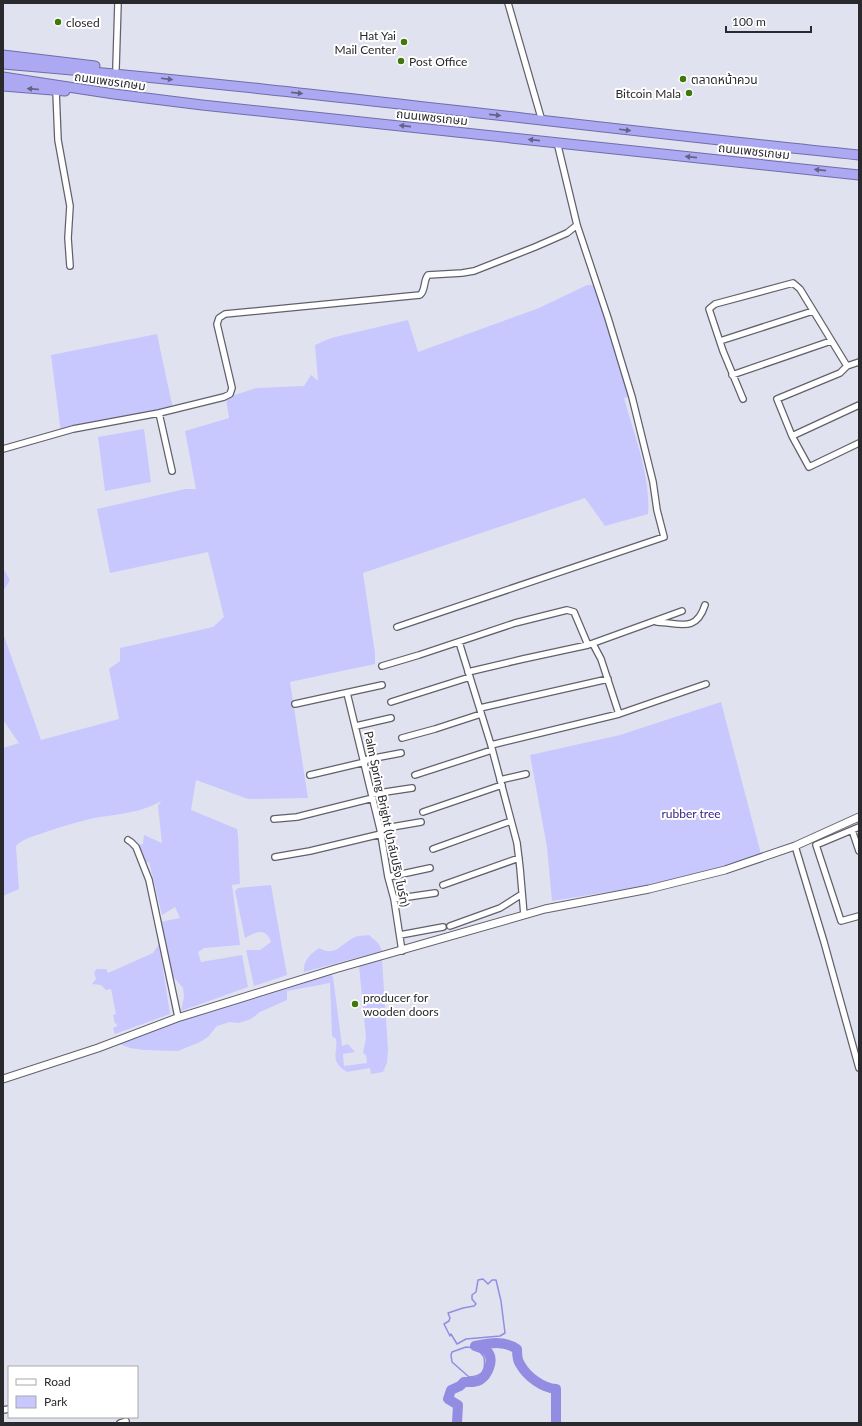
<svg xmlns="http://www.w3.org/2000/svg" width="862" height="1426" font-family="Lato,'Noto Sans Thai',sans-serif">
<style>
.green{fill:#c8c8ff}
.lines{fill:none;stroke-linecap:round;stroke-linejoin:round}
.stream{stroke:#928de2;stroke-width:1.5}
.river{stroke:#928de2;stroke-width:10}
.minor-casing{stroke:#61616c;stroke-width:8}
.tertiary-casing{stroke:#61616c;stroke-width:9}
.trunk-casing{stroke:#706dab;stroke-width:11}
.minor{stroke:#fff;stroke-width:5.5}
.tertiary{stroke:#fff;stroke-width:7}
.trunk{stroke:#aca8f2;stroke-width:9}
.oneway{fill:#646286}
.poi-dot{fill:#3f780d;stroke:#fff;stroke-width:1.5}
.labels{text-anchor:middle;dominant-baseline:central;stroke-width:4;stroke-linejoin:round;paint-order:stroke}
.poi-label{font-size:12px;fill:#29292e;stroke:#fff;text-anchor:start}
.street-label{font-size:12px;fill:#29292e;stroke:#fff}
.park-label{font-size:12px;fill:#382385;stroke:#fff}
</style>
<rect width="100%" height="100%" fill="#e1e2ef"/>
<path class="green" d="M587,285H599L629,397L624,398C634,434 651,477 648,514L605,526L585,498L363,573L375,653V664L290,682L308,798L248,799L196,780L191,810L237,829L238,836L240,884L232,885L240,945L204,948L198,952L201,962L242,955L248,987L181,1011L184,997L183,988L170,973L160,922L180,918L175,907L162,915L149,862L140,865L134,846L143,844L144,835L162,843L158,806L161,801C140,814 114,814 90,819C74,823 56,828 40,834C31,837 23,839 16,846L19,889L3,896V748L19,743L3,720V633L41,740L119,719L109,669L120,661V648L213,627L224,617L208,552L110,573L97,509L185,489H196L185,431L229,418L226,398L256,388L304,386L311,375L318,381L315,345L331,338L408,320L418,352L539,308Z
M157,334L173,409L61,433L51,355Z
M144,429L151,482L105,491L98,437Z
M3,568L10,580L3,591Z
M721,702L761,854L704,872L645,886L552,901L547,847L530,755L620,735Z
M271,885L287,975L254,986L246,950H260L271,942C266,927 255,932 245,938L235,891L238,888Z
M369,935L379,944L382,951L304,972C303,961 310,954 319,948C335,957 340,945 353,938C357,935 364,936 369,935Z
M159,944L170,1014L115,1034L113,1028L117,1026V1023L115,1024L113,1015L116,1014L111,989L106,990L101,985L92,984L96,979L94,972L97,969H106L108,973L153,953Z
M382,960L388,1050L387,1063L383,1072L371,1074L370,1068L347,1072C329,1061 338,1054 336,1039L332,1036L330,983L287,991V1000L260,1012L251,1019L239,1023L230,1022L217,1026L208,1037L200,1042L178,1051L144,1050L130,1048L120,1044L184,1019L331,974L333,977L342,1046L348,1044L355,1052L343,1054L344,1066L367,1063L366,1055L363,1053L366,1038L359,966Z"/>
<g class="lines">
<path class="stream" d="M483,1279L488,1284L492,1280H496L501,1301L505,1333L500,1336L466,1339L457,1344L451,1334L450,1336L444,1324L449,1321L450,1318L448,1313L463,1308L474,1306L476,1304L472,1299V1295L476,1292L478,1280Z
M466,1347L477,1348L484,1357C486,1371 483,1376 469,1377L452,1362L451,1355L452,1352Z"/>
<path class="river" d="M475,1346C489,1343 504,1340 517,1349C517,1353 517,1360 520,1364C527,1377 543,1388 556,1389V1423
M457,1423L458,1405L448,1399L451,1390L460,1386L464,1382C470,1382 475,1383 480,1380C488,1375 495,1359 487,1351C484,1349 478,1347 475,1346"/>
<defs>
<path id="minor" d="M508,3L542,121
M116,68L118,3
M56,91L58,140L70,206L68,238L70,266
M720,341L813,311
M859,362L847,366L840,373L777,399L792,436L809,467L859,443
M732,375L831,341
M743,399L723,351L709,309L715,304L793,283L800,289L847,366
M159,413L172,471
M792,436L859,405
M3,449L73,429L159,413L224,397L230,394L232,388L217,324L219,318L225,314L420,295C426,290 423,281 428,275L462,273L474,271L535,247L567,233L577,225
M657,622C680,623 696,633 705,605
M397,627L664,537L657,510L653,482L632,397L608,318L577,225L557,142
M459,642L491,745L517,843L520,868L524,915
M593,644L601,659L619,714
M382,666L419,655L515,623L567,610L574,612L588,645
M468,672L523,659L588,645L682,611
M347,693L380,829L388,877L394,899L402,951
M391,702L470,677
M295,704L382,685
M480,708L608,679
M356,726L391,718
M402,738L435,729L481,714
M491,745L619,714L706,684
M364,760L401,753
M310,775L365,762
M415,775L492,750
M500,780L526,774
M372,794L412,788
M423,812L502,785
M274,819L297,817L373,798
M859,827L816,845L841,921L859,916
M380,829L421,822
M852,830L859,851
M128,840L131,842L136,847L149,880L178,1017
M795,846L824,942L859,1068
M433,849L511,821
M275,857L310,851L381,834
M388,877L430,868
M443,885L519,858
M394,899L435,893
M450,926L500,908L522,894
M400,935L443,927
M3,1410L9,1409
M120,1423L126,1421"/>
<path id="tertiary" d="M3,1079L98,1048L177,1018L335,969L545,909L649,889L725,870L795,846L859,817"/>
<path id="trunk" d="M3,55L95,66
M3,64C289,88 574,126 859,155
M3,77L114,94L202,105L859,175
M3,86L65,91"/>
</defs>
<use href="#minor" class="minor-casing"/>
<use href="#tertiary" class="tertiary-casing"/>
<use href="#trunk" class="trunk-casing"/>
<use href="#minor" class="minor"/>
<use href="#tertiary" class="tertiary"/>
<use href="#trunk" class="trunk"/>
</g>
<defs><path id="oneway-solid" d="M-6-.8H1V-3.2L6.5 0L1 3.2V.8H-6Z"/></defs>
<g class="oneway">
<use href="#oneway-solid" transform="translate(167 79) rotate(7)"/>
<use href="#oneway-solid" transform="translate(33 89) rotate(-175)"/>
<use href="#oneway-solid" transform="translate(297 93) rotate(6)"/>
<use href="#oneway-solid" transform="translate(495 115) rotate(6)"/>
<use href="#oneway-solid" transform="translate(405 126) rotate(-174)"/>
<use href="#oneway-solid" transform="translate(625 130) rotate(7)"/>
<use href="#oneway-solid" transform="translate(534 140) rotate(-174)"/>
<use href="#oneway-solid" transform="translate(691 157) rotate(-174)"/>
<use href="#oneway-solid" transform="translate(820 170) rotate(-174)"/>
</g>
<g class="poi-dot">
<circle cx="58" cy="22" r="4"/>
<circle cx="404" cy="42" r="4"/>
<circle cx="401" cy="61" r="4"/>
<circle cx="683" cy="79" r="4"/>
<circle cx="689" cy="93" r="4"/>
<circle cx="355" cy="1004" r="4"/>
</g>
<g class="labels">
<g class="poi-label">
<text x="66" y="22">closed</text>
<text x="396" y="35" text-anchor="end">Hat Yai<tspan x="396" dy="14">Mail Center</tspan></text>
<text x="409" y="61">Post Office</text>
<text x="691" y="79">ตลาดหน้าควน</text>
<text x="681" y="93" text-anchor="end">Bitcoin Mala</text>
<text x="363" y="997">producer for<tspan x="363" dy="14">wooden doors</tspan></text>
</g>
<g class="street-label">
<text transform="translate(110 81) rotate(8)">ถนนเพชรเกษม</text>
<text transform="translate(432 117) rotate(6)">ถนนเพชรเกษม</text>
<text transform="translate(754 151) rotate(6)">ถนนเพชรเกษม</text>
<text transform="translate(387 819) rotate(78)">Palm Spring Bright (ปาล์มปริง ไบร์ท)</text>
</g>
<g class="park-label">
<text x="691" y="813">rubber tree</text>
</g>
</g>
<rect width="862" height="1426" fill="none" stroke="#29292e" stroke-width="8"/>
<rect x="8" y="1366" width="130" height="52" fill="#ffffff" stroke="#a9a9ab"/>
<rect x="16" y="1379" width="20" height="6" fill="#ffffff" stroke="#a9a9ab"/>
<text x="44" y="1386" font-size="12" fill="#29292e">Road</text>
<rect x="16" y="1396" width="20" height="12" fill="#c8c8ff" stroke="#a9a9ab"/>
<text x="44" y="1406" font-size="12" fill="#29292e">Park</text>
<path d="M726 26v6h85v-6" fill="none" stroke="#29292e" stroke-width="2"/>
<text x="732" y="26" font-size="12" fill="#29292e" stroke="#ffffff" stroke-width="3" paint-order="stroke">100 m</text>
</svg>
